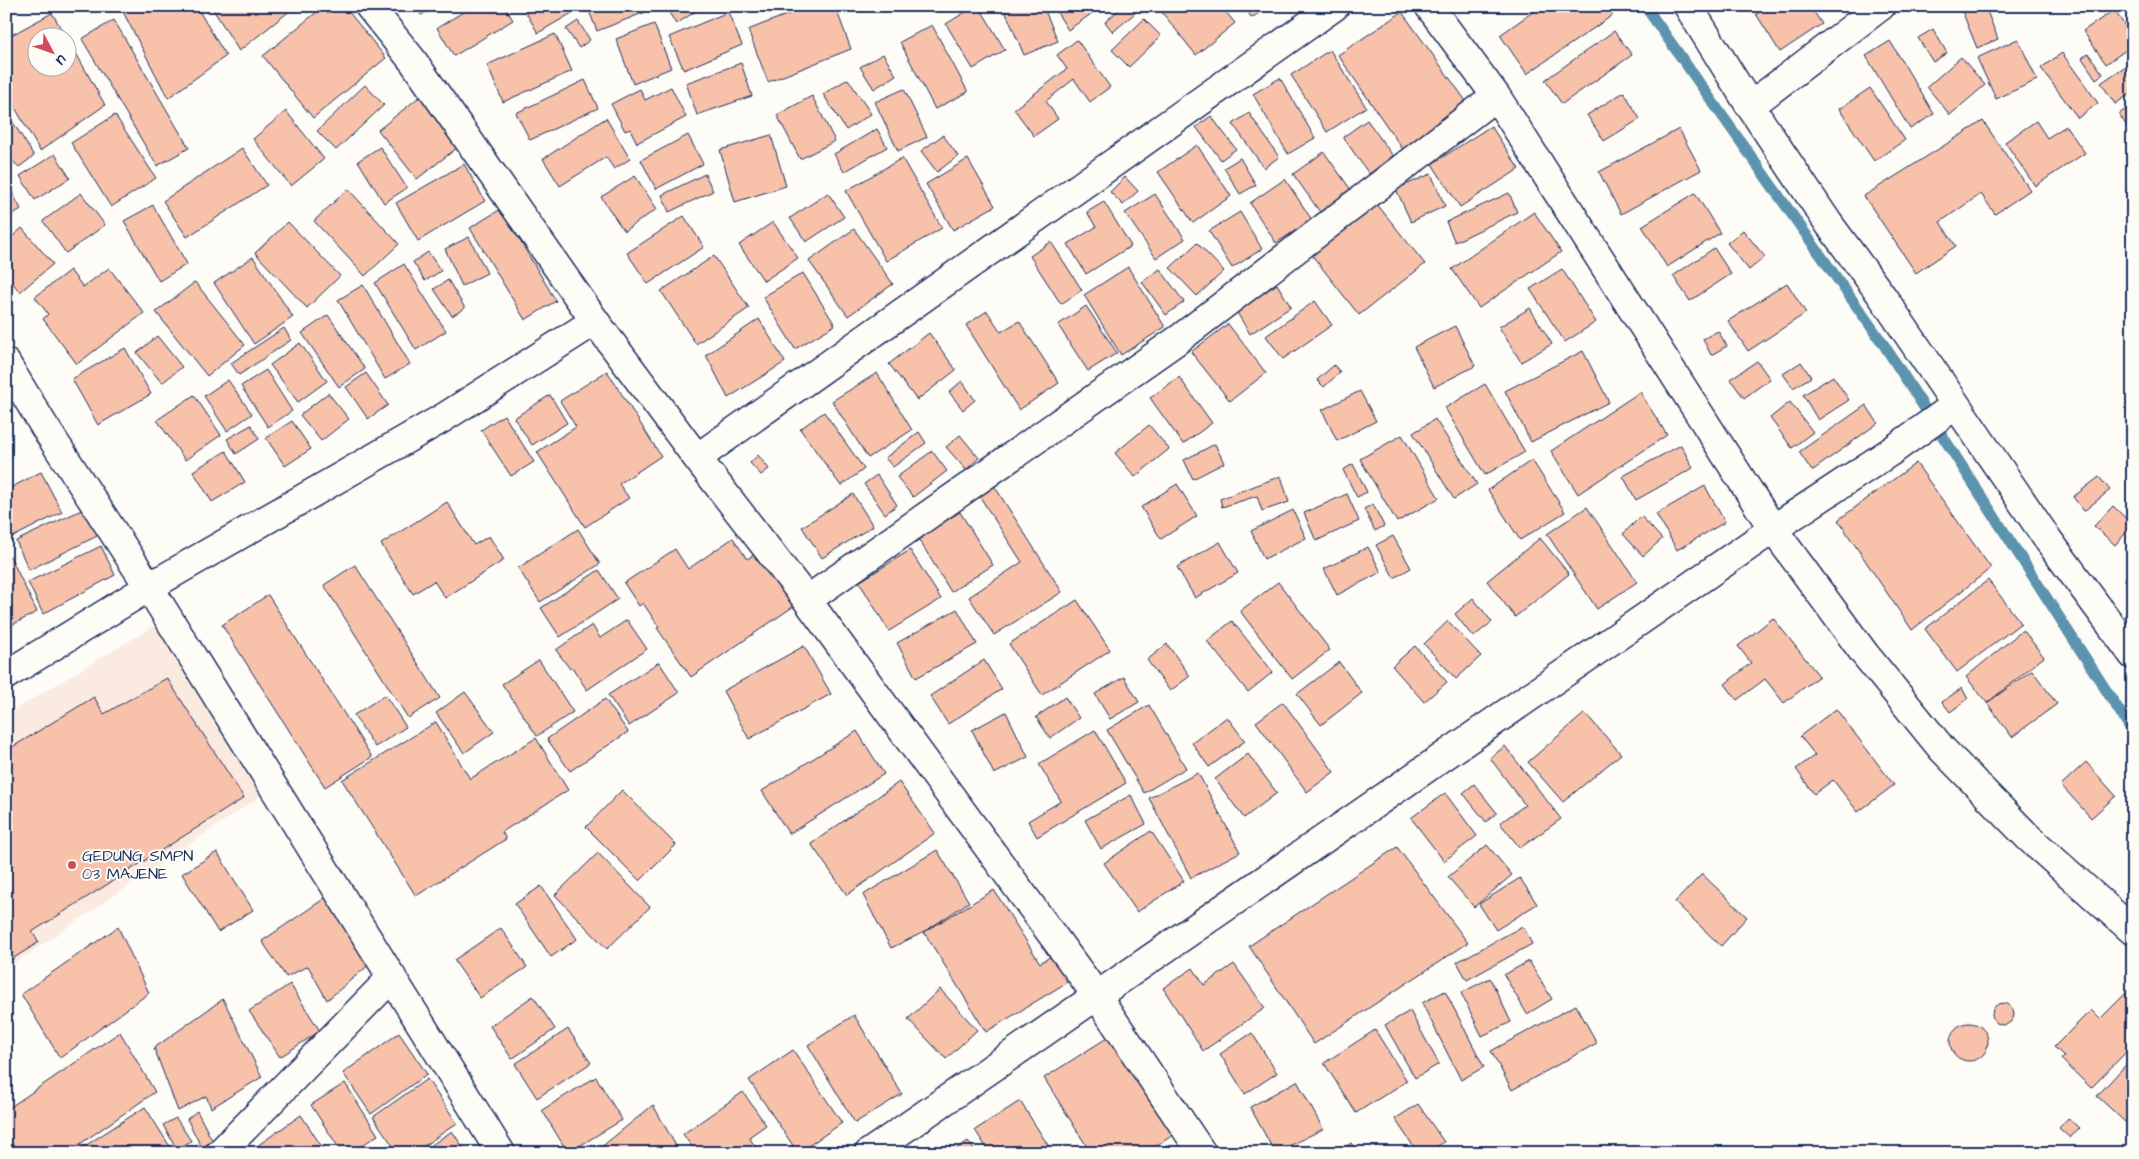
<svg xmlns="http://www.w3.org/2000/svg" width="2139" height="1159" font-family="'Architects Daughter',sans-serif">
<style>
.built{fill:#fbeae0}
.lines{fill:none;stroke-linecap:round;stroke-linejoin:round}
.stream{stroke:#5b93ae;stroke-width:11}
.building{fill:#f7c1aa;stroke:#1b2f5e}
.minor-casing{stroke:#1b2f5e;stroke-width:31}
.minor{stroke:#fdfcf7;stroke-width:28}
.poi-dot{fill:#d1495b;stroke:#fdfcf7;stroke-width:2}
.labels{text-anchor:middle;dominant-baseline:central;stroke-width:4;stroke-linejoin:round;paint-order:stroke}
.poi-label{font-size:16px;fill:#1b2f5e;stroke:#fdfcf7;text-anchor:start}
</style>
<rect width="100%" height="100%" fill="#fdfcf7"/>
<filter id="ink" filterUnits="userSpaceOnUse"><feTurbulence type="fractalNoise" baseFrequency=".02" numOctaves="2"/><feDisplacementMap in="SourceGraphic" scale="10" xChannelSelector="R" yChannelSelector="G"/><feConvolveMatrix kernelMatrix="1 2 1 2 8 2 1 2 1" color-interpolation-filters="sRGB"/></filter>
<g filter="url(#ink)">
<path class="built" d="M169,617L278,784L6,969V715Z"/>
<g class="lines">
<path class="stream" d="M1645,6L1884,345L2133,732"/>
</g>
<path class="building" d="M120,6H196L226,56L168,98Z
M211,6H296L239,51Z
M324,6H344L386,58L313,118L263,56Z
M416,6H438L421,15Z
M473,6H504L513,20L454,56L437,28Z
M522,6H568L572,13L538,33Z
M587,6H652L653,9L597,31Z
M665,6H704L676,24Z
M809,6H835L851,49L768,82L748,30Z
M975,6H979L1005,50L973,69L946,24Z
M1003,6H1043L1058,41L1024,55Z
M1053,6H1090L1094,12L1068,30Z
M1123,6H1129L1135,13L1113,32L1105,22Z
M1157,6H1221L1235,23L1196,55Z
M1243,6H1268L1252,18Z
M1541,6H1607L1613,15L1527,74L1500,35Z
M1768,6H1810L1822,24L1780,52L1756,14Z
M1960,6H1985L1998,39L1977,48Z
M2114,10L2133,37V45L2106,64L2083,31Z
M728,12L742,45L684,70L669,37Z
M1402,12L1471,108L1406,154L1338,55Z
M52,13L67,38H38V68H68V39L105,105L40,151L6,92V38Z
M1144,19L1161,36L1129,67L1112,50Z
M114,20L189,148L157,166L82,39Z
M578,21L590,40L579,48L566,29Z
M654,24L671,68L633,84L616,39Z
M932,25L968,92L935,109L900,42Z
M1933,29L1947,53L1933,62L1918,38Z
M1614,31L1632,55L1562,104L1545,80Z
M555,34L572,71L503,102L487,65Z
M2018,39L2037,80L1996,99L1977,58Z
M1077,40L1110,87L1090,102L1074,79L1046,101L1058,119L1034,136L1014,109L1067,69L1057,55Z
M1890,41L1934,114L1910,129L1866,56Z
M1330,50L1366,107L1327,132L1291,75Z
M2062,53L2098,103L2078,118L2041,68Z
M2088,53L2103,74L2096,79L2082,58Z
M883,54L896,75L874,89L860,67Z
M1961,57L1985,85L1950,115L1927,87Z
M2133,61V92L2115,104L2101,83Z
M741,63L752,96L697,115L686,83Z
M1280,78L1315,138L1288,154L1253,94Z
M848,79L871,114L846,130L823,94Z
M585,80L598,108L530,140L516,113Z
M365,85L384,105L336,150L317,131Z
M671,87L686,117L637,143L630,129L625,131L611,104L640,89L645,100Z
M1870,88L1905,140L1874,161L1839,109Z
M904,89L927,137L898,151L875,102Z
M1624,92L1640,119L1604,141L1587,115Z
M423,94L462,144L417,179L378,130Z
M812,96L835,141L800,159L777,115Z
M2133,104V126L2128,128L2119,114Z
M6,111L34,156L19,167L6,155Z
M286,111L324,159L291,186L253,139Z
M1249,113L1279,157L1264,168L1233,124Z
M115,115L156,178L111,207L71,143Z
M1211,116L1236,149L1221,160L1196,127Z
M606,118L630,159L614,169L606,157L560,186L543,159Z
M1367,120L1393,156L1369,174L1343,137Z
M1983,121L2030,190L1995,214L1981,194L1940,222L1956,246L1916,273L1864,196Z
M2036,121L2047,138L2066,126L2085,153L2035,186L2005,142Z
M1491,126L1519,169L1460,207L1432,164Z
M877,129L887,147L844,172L834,154Z
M1679,129L1701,170L1621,214L1599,172Z
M688,135L703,164L656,189L641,160Z
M771,135L786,186L735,202L720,150Z
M943,135L958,156L937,172L921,151Z
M1197,145L1231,196L1193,223L1158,172Z
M380,147L407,188L384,203L358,161Z
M242,148L267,185L187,237L163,201Z
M1324,152L1351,190L1320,212L1293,174Z
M55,154L70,178L35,200L20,176Z
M902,158L942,228L886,261L846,191Z
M1240,158L1256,185L1240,194L1224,168Z
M968,159L995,206L953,230L926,184Z
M464,164L485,201L418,241L396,203Z
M705,174L713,191L669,212L662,195Z
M1431,174L1445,206L1411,222L1396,189Z
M635,176L657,209L624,231L601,197Z
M1125,177L1138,191L1123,205L1110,192Z
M1285,179L1312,220L1276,243L1250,203Z
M6,181L21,209L6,218Z
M348,189L399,244L365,276L314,221Z
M81,193L105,225L66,253L43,221Z
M828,193L844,217L806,242L790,218Z
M1509,193L1517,212L1455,242L1446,222Z
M1695,193L1720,233L1667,267L1642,226Z
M1155,194L1185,239L1156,258L1125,213Z
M1104,202L1131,246L1086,274L1068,244L1096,227L1087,212Z
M1376,203L1425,264L1359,315L1311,254Z
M153,205L187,264L159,281L124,221Z
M501,209L556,301L525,320L470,228Z
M1240,212L1262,249L1232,268L1209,231Z
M1534,212L1561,252L1479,308L1452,269Z
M684,216L704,247L648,284L627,253Z
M288,222L340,276L307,308L255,253Z
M773,222L798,258L764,281L739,245Z
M22,228L53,264L20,292L6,275V242Z
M854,229L893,284L848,316L809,261Z
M1743,230L1765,257L1749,270L1727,243Z
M469,237L487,273L462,286L445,249Z
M1051,242L1082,290L1061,304L1030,256Z
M1197,243L1224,271L1197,296L1170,268Z
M1714,248L1731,274L1690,301L1673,276Z
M428,252L441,271L425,281L413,262Z
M714,256L749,308L696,344L661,291Z
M253,257L293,317L254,344L214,283Z
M404,264L446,331L416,350L375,283Z
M1128,267L1165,327L1121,355L1084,295Z
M109,268L144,313L77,364L43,319L48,314L35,297L70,270L83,287Z
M1160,269L1184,302L1166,315L1142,282Z
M1562,269L1596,322L1565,342L1530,289Z
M803,273L835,325L795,349L763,297Z
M448,280L465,308L452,316L434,289Z
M195,282L245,345L207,376L156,312Z
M1787,283L1806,313L1748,351L1728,321Z
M1277,284L1291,307L1250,334L1236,311Z
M363,285L410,364L385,379L338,300Z
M1315,301L1332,325L1283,359L1266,336Z
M1086,306L1117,353L1088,371L1058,325Z
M1530,308L1552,344L1521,362L1499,327Z
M987,311L1001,332L1019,321L1059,383L1019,410L966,325Z
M328,315L365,369L339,387L302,333Z
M759,319L785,362L728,398L706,355Z
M1228,324L1266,373L1230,401L1191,352Z
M1455,326L1475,366L1434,387L1414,347Z
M284,328L291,340L239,375L231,363Z
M1718,331L1727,346L1711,355L1703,339Z
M929,333L956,370L917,400L889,364Z
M157,336L182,367L162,383L137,353Z
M300,343L327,381L298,402L270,365Z
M125,348L151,394L98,425L72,379Z
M1583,351L1609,402L1531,442L1505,391Z
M1757,361L1770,379L1744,398L1730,379Z
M1801,362L1811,377L1793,388L1783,374Z
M1334,365L1340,372L1324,387L1317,380Z
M266,370L292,411L268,427L241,386Z
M607,371L661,456L619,484L629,498L585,527L537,452L576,427L560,401Z
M366,373L388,405L368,419L346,387Z
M877,373L912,430L868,458L832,401Z
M1833,376L1849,400L1818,420L1803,395Z
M1179,377L1212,423L1183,444L1150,398Z
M228,380L252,414L227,431L204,396Z
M962,381L975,400L963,410L949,392Z
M1485,384L1525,452L1485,475L1445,408Z
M1360,391L1376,421L1337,441L1322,410Z
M1640,392L1667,435L1578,494L1551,451Z
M328,393L349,419L321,441L300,415Z
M194,395L221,435L185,460L157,420Z
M550,395L567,423L532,445L514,418Z
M1790,402L1813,432L1792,448L1770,418Z
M1866,405L1878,423L1812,471L1799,452Z
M824,412L864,469L841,486L800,429Z
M504,415L534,462L511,476L481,430Z
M1435,419L1477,484L1454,499L1413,433Z
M292,421L311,449L285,466L266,438Z
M251,425L259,439L236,454L227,439Z
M1149,425L1169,449L1135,477L1115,453Z
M919,432L926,443L893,467L885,458Z
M960,435L979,458L966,470L946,447Z
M1402,435L1439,498L1397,522L1360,459Z
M1215,444L1224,463L1193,479L1184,460Z
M1681,445L1693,468L1636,500L1623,476Z
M226,451L245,482L212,502L193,471Z
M932,451L947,471L913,497L897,477Z
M758,455L769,469L761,475L750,463Z
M1532,460L1565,512L1520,540L1488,490Z
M1916,463L1991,568L1912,630L1838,520Z
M1353,464L1367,492L1357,497L1343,470Z
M41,472L62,512L13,537L6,524V490Z
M877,475L897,505L885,514L864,484Z
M1281,476L1289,502L1262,511L1257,496L1222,507L1220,499Z
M2099,477L2110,490L2084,511L2073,497Z
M993,484L1062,592L994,635L969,597L1022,562L978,494Z
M1177,484L1197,516L1161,539L1141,507Z
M1705,486L1725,522L1677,550L1656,514Z
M853,494L873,526L822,558L802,527Z
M1347,494L1359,521L1316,541L1304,513Z
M447,502L474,545L489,536L504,560L445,598L434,581L413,594L381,544Z
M1373,504L1384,526L1375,531L1364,509Z
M2113,506L2133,525L2115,545L2094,526Z
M88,507L101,534L29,570L16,541Z
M1587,507L1637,582L1597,609L1547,534Z
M1293,510L1306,538L1264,559L1251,531Z
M960,512L993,565L951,592L918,538Z
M1641,516L1662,539L1643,556L1623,534Z
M578,529L600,564L540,602L518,568Z
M1393,536L1411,568L1394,578L1376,545Z
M733,538L747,559L760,551L797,604L691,677L657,628L659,627L643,603L639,606L624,583L675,549L688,569Z
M1540,538L1569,574L1515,617L1487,581Z
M1220,542L1238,573L1195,598L1177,567Z
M101,546L115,575L43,614L28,582Z
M1368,547L1381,572L1337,595L1324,569Z
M910,550L941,599L889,631L859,582Z
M10,556L37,612L6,628V558Z
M355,565L440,698L408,718L324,585Z
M599,570L618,599L560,637L541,608Z
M2133,571V588L2124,579Z
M1988,580L2021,623L1957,672L1925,629Z
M1278,582L1330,650L1292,679L1240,611Z
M268,595L372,757L325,787L222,625Z
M1473,598L1492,622L1473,637L1455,614Z
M1077,600L1110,650L1042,695L1009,644Z
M957,609L977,644L916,678L897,643Z
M1773,618L1819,676L1784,703L1765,679L1737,700L1725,684L1751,663L1738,646Z
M627,620L647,649L587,690L572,667L570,669L556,650L592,625L600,638Z
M1232,621L1273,672L1248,692L1207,641Z
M1448,621L1481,656L1456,679L1424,644Z
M2023,630L2044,657L1987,703L1966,677Z
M1167,644L1190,676L1170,691L1147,660Z
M804,646L831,694L749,739L723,691Z
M1415,646L1447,682L1424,702L1392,666Z
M539,660L573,712L537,736L502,684Z
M984,660L1002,689L948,724L930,696Z
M659,662L679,693L629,726L608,695Z
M1339,662L1362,693L1321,725L1297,694Z
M2032,670L2057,704L2012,737L1987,703Z
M1124,677L1139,702L1110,719L1095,694Z
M167,678L244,798L32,932L39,942L6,963V751L94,697L104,714Z
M1962,688L1968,699L1950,712L1942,702Z
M465,692L494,732L464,753L436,713Z
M385,695L406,727L375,747L354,715Z
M1065,697L1079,718L1050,738L1036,717Z
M605,699L628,732L570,771L547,739Z
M1283,702L1334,772L1307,792L1256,722Z
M1149,705L1186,768L1144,793L1107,730Z
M1836,709L1894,785L1858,812L1833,780L1814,794L1796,769L1815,755L1800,736Z
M1006,712L1028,757L994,774L972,730Z
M1585,713L1621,754L1563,802L1528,762Z
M1227,717L1245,741L1209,767L1192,743Z
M436,722L470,779L536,738L568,790L502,832L506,839L416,896L342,780Z
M1095,730L1126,783L1037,837L1028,821L1061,801L1039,764Z
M857,731L884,774L789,834L762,791Z
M1505,746L1561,819L1520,848L1500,823L1525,805L1490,758Z
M1248,754L1277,793L1244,818L1215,779Z
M2086,762L2116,796L2091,818L2061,785Z
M1198,773L1240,852L1191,878L1149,798Z
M899,782L935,833L847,895L811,844Z
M1474,784L1497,813L1486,822L1463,793Z
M622,790L676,845L640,881L586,827Z
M1445,793L1477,836L1444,861L1411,818Z
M1131,795L1146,824L1101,849L1085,820Z
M1151,831L1184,881L1137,912L1104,863Z
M1487,845L1512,875L1474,907L1448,877Z
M1397,847L1468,943L1314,1044L1249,946Z
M937,850L969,902L924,932L891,948L863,895Z
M217,852L253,910L218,932L182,874Z
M598,853L650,907L607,949L555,895Z
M1702,874L1747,917L1721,946L1675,902Z
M1520,878L1537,904L1496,930L1479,904Z
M541,886L577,939L551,957L515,904Z
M994,890L1040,963L1058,952L1074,978L986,1032L924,932Z
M328,896L370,964L327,1000L308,966L286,977L262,941Z
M1523,926L1532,944L1467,980L1457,962Z
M118,927L149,993L60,1058L21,994Z
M501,928L527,967L480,998L454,960Z
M1529,961L1552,999L1527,1014L1504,975Z
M1234,964L1265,1008L1203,1051L1163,988L1193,968L1204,985Z
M1490,978L1511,1022L1482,1036L1461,993Z
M290,984L320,1031L280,1057L249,1011Z
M2133,986V1045L2091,1088L2061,1059L2064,1056L2054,1047L2091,1010L2100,1019Z
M940,989L977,1030L946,1059L908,1019Z
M1445,991L1484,1067L1461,1080L1422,1003Z
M533,996L555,1029L512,1059L490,1026Z
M223,999L262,1077L211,1108L206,1096L178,1111L154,1048Z
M1992 1014a11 11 0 1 1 22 0a11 11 0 1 1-22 0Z
M1576,1005L1597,1043L1512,1090L1491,1051Z
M1410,1011L1439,1064L1415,1078L1385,1025Z
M854,1015L902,1094L855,1123L808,1045Z
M1950 1042a19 19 0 1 1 38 0a19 19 0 1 1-38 0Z
M568,1029L591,1063L537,1098L515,1064Z
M1375,1030L1407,1081L1356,1113L1324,1063Z
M120,1032L155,1092L67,1153H6V1110Z
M399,1033L427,1074L371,1114L343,1073Z
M1252,1033L1277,1073L1245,1094L1220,1054Z
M1110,1036L1173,1135L1146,1153H1091L1044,1078Z
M793,1050L842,1123L798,1153L749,1080Z
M2133,1057V1113L2125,1122L2097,1096Z
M596,1077L622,1120L568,1153L542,1110Z
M427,1079L457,1123L414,1153H398L373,1117Z
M1297,1081L1323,1129L1275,1153L1250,1107Z
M345,1083L378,1135L350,1153H342L311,1105Z
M743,1092L766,1125L749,1137L759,1153H696L683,1134Z
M1020,1101L1053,1153H990L975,1130Z
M1418,1104L1444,1142L1427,1153H1418L1395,1119Z
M653,1105L680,1153H594Z
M145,1107L174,1153H74Z
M197,1111L212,1140L202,1148L187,1119Z
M301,1115L326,1153H261L257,1146Z
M176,1118L191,1141L177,1149L163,1125Z
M2068,1118L2079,1128L2070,1138L2059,1128Z
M452,1131L467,1153H420Z
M968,1141L976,1153H950Z
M1351,1143L1358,1153H1337Z"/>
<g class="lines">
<defs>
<path id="minor" d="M369,6L413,61L595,321L697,458L807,600L1097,996L1202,1153
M1429,6L1496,96L1773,529L1864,653L1942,749L2029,838L2133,931
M1688,6L1750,106L1829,224L1882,296L2046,537L2133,655
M1750,106L1881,6
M6,363L44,426L149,587L501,1153
M697,458L1335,6
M807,600L1179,339L1496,96
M6,675L149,587L443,418L595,321
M220,1153L392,977
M869,1153L1773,529L1890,452L1956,405"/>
</defs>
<use href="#minor" class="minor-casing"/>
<use href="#minor" class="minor"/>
</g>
</g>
<circle class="poi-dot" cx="72" cy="865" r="5"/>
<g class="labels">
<g class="poi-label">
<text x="82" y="856">GEDUNG SMPN<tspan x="82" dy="18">03 MAJENE</tspan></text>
</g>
</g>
<rect width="2139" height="1159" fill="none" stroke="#fdfcf7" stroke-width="25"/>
<rect x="12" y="12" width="2114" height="1134" fill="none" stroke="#1b2f5e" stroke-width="2" filter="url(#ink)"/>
<g transform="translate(52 52) rotate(131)"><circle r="24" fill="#fdfcf7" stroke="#a3aaba"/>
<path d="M0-4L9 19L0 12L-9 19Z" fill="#d1495b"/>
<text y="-8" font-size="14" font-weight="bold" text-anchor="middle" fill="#1b2f5e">U</text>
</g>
</svg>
